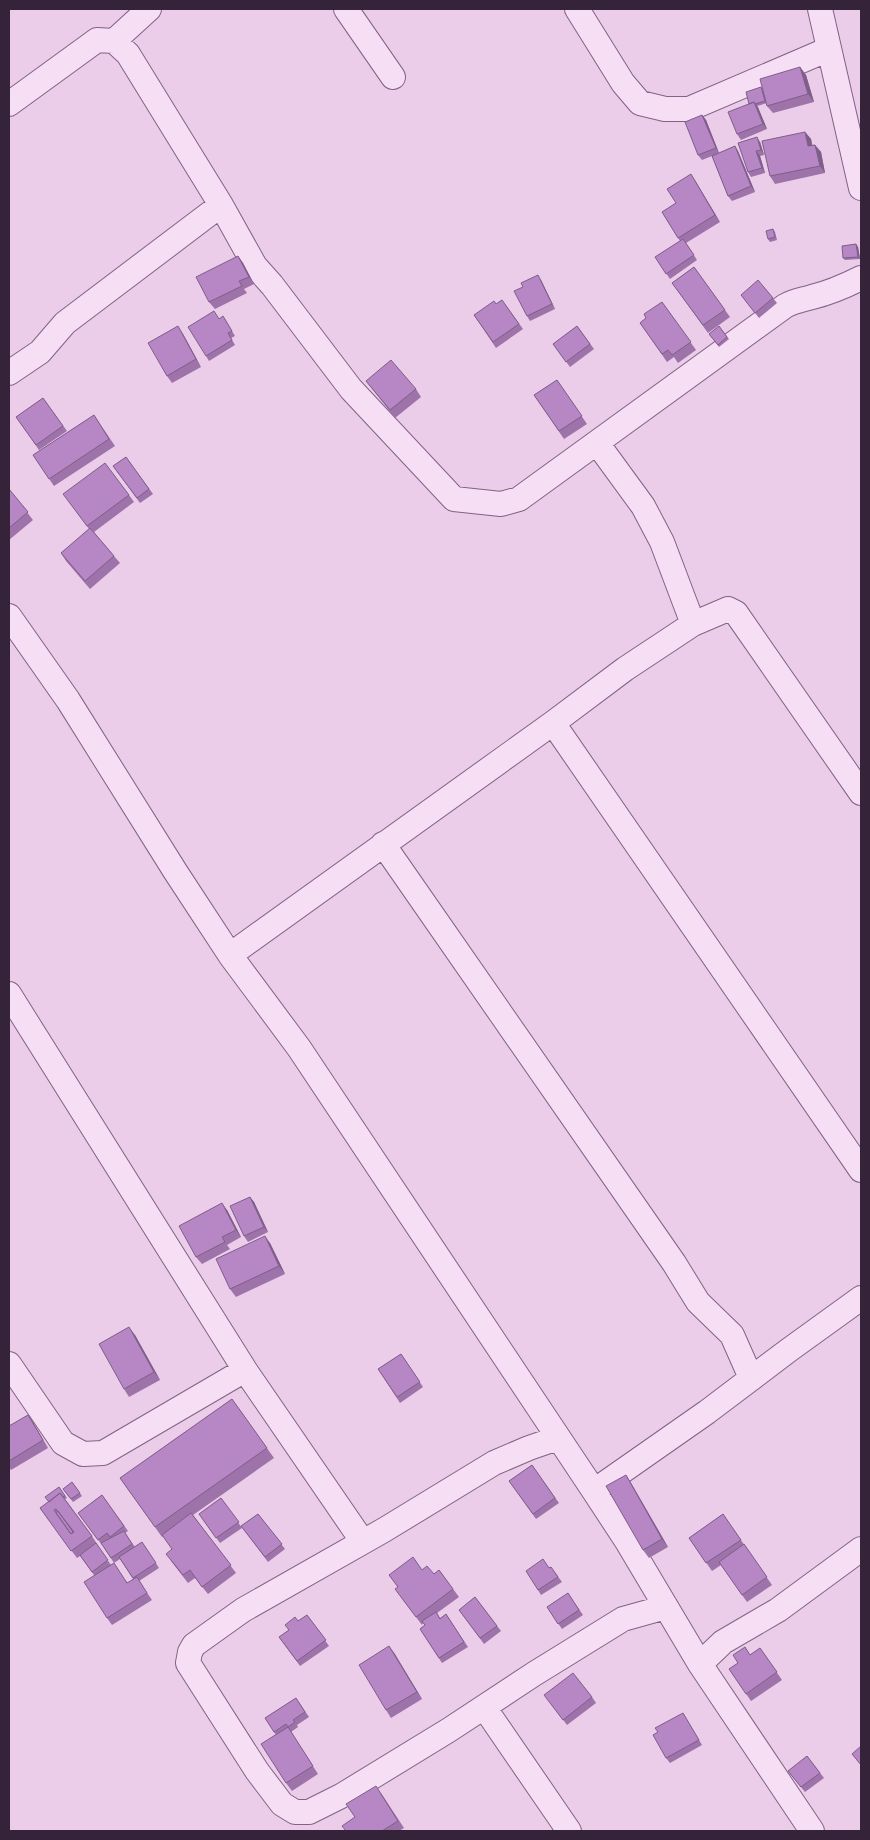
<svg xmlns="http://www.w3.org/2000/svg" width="870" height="1840" font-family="'IBM Plex Serif',serif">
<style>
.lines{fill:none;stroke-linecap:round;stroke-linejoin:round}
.minor-casing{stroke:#826286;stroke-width:26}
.minor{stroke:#f6dff5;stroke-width:24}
.wall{fill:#9d73a9}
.shaded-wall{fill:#7f5e8a}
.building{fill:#b686c5;stroke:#7f5e8a;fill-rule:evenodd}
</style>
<rect width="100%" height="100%" fill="#ebcce9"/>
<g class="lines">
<defs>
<path id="minor" d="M346,9L393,77
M577,9L623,83L640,103L665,109H689L829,49
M820,9L861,188
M114,41L149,9
M9,104L97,40L114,41L128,54L221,205L255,266L272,285L351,389L454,499L501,504L519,499L785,306C794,301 802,300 812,297C829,293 845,286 861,278
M9,373L40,352L65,323L221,205
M597,443L643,506L662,542L693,624
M9,616L68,700L175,871L230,955L299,1048L594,1491L628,1543L700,1664L812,1831
M553,723L861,1170
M383,844L674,1263L698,1302L732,1335L751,1378
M230,955L553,723L625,669L693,624L728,609L736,613L861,793
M9,994L245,1370L363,1542
M9,1364L63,1443L83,1454L103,1453L245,1370
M558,1438L529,1448L494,1463L384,1530L243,1610L194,1645L190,1652L188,1663L257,1771L282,1804L295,1812H309L341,1796L449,1730L534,1674L623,1619L666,1607
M594,1491L707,1412L789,1350L861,1298
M700,1664L723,1642L778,1610L861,1549
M484,1707L569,1831"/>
</defs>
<use href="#minor" class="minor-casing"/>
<use href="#minor" class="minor"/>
</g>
<path class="wall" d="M800,67L806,75L814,102L773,113L767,106V103L757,106L767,129L741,140L737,134L749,104L763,90Z
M702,115L706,120L719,153L735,146L738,151L755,192L732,201L728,196L712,156L702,160L698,155Z
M805,132L811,139L812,145H815L821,152L825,173L775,184L770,176Z
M760,142L764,155L760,156L765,173L751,177L748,172Z
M696,182L720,222L686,243L697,260L670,279L655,257L680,241L662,212L676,203Z
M773,229L775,232L777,240L770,242L768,239Z
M856,244L858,247L860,259L845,260L843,258Z
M238,256L243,263L254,284L244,289L247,293L215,309L209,302Z
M694,267L730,317L708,333L672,283Z
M541,280L555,309L530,321L527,316Z
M741,295L773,298L777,303L759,318Z
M502,300L523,329L496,348L474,315L496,304Z
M662,302L696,350L678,363L674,357L667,362L640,323L646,318Z
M223,316L235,336L231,338L235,345L209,361L206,356Z
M577,326L594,349L570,367L553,344Z
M719,326L729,339L719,347L709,334Z
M183,334L201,367L172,383L167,376Z
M557,380L587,424L564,439L534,395Z
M366,381L416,389L421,397L395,418Z
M43,398L67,431L39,450L16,417Z
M94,415L115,446L54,486L33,455Z
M126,457L153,494L140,503L113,466Z
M9,489L33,520L9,540Z
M129,495L134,502L94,532L114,556L120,563L90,589L66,561L61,553L89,529L69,501Z
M250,1197L254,1202L268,1232L248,1242L244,1236Z
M227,1210L241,1237L227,1245L230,1249L202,1264L196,1257Z
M270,1243L285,1274L236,1297L230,1289Z
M135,1335L160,1380L129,1397L124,1389Z
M401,1354L423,1387L400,1403L378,1369Z
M232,1399L274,1458L193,1515L236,1573L208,1594L195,1578L188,1583L171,1561L172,1549L163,1536L162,1537L120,1478Z
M28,1415L48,1448L11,1470L9,1467V1426Z
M532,1465L559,1503L536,1519L509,1481Z
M626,1475L631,1483L668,1547L649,1558L643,1550Z
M72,1482L82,1496L73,1502L63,1489Z
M59,1487L67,1498L65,1499L92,1536L97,1544H96L111,1565L128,1583L133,1579L120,1559L114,1563L102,1544V1545L78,1513L102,1495L128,1531L125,1533L135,1547L142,1542L159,1568L139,1581L152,1600L112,1625L107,1618L94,1575L80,1556L77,1558L40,1508L49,1502Z
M221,1498L242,1528L220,1543L199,1514Z
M258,1514L285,1549L268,1562L241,1526Z
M723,1514L772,1585L747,1602L721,1565L712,1571L689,1538Z
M551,1567L562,1582L541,1595L538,1590L549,1568Z
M422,1570L434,1574L439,1570L459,1597L437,1613L440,1618L446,1614L468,1647L442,1663L420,1629L425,1625L423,1623L422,1625L401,1597L398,1587L389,1575Z
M568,1593L583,1615L562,1629L547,1607Z
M475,1597L501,1631L484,1644L459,1610Z
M307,1615L329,1646L300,1666L279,1637L289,1630L298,1621Z
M389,1646L422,1699L391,1718L386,1710Z
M760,1648L782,1680L751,1701L729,1669Z
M592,1697L596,1703L567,1725L548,1700Z
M296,1698L309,1717L297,1725L298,1727L291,1732L289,1729L318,1774L292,1791L286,1783L276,1735L265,1718Z
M683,1713L702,1745L670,1763L666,1758L658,1732Z
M807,1756L824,1778L805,1792L788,1771Z
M381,1793L404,1828L399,1831H346L355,1817Z"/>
<path class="shaded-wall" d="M800,67L806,75L814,102L808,94Z
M754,102L758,107L767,129L763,124Z
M702,115L706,120L719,153L716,148Z
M805,132L811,139L814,154L808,146Z
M757,137L760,142L764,155L761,150Z
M815,145L821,152L825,173L820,166Z
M735,146L738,151L755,192L751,186Z
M756,151L760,156L765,173L762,168Z
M691,174L696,182L720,222L715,215Z
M856,244L858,247L860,259L858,257Z
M238,256L243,263L254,284L249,277Z
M538,275L541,280L555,309L552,304Z
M178,326L183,334L201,367L196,359Z
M250,1197L254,1202L268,1232L264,1227Z
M222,1203L227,1210L241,1237L236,1230Z
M265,1236L270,1243L285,1274L279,1266Z
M129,1327L135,1335L160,1380L154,1372Z
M28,1415L33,1422L48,1448L43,1440Z
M626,1475L631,1483L668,1547L662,1539Z
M389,1646L395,1654L422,1699L417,1692Z"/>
<path class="building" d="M800,67L808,94L767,106L760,79Z
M761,87L765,101L755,104L754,102L749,104L746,92Z
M754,102L763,124L737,134L728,112Z
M702,115L716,148L698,155L685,122Z
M805,132L808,146L815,145L820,166L770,176L762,141Z
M757,137L761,150L756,151L762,168L748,172L738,143Z
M735,146L751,186L728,196L712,156Z
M691,174L715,215L678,238L662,212L676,203L667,189Z
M773,229L775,237L768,239L766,231Z
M683,239L694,255L666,274L655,257Z
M856,244L858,257L843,258L842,246Z
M238,256L249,277L239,281L242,286L209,302L196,277Z
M694,267L725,310L703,325L672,283Z
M538,275L552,304L527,316L514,291L523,287L521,283Z
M758,280L773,298L755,313L741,295Z
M502,300L519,324L493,342L474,315L494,301L496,304Z
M662,302L691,342L672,355L668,350L662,354L640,323L646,318L644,314Z
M214,311L219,319L223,316L232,331L228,333L232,340L206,356L188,327Z
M178,326L196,359L167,376L148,343Z
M577,326L590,344L566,362L553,344Z
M719,326L727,337L718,345L709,334Z
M391,360L416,389L390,410L366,381Z
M557,380L582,416L559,431L534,395Z
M43,398L63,426L36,445L16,417Z
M94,415L109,439L49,479L33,455Z
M126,457L149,489L137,498L113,466Z
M105,463L129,495L87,526L63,494Z
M9,489L28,512L9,528Z
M90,528L114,556L85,581L61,553Z
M250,1197L264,1227L244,1236L230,1206Z
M222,1203L236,1230L222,1237L225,1242L196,1257L179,1226Z
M265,1236L279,1266L230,1289L216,1259Z
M129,1327L154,1372L124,1389L99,1344Z
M401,1354L420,1382L397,1397L378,1369Z
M232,1399L267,1448L155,1527L120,1478Z
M28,1415L43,1440L9,1461V1426Z
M532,1465L555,1498L533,1514L509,1481Z
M626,1475L662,1539L643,1550L606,1486Z
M72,1482L80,1493L71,1499L63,1489Z
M59,1487L65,1496L63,1497L60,1493L49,1502L45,1497Z
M60,1493L92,1536L71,1551L40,1508ZM56,1509L74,1532L71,1534L54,1510Z
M102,1495L124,1526L110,1537L107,1533L98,1540L78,1513Z
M221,1498L239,1522L216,1538L199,1514Z
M58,1511L73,1532L71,1534L56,1513Z
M191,1513L231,1565L202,1587L190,1570L183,1575L166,1554L172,1549L162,1535Z
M258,1514L282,1544L265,1557L241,1526Z
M723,1514L741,1540L706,1563L689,1538Z
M124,1531L132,1544L111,1558L101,1543Z
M142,1542L156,1563L133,1578L119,1557Z
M96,1543L108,1560L92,1572L80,1555Z
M744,1544L767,1577L742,1595L719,1562Z
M413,1557L422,1570L427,1566L434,1574L439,1570L453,1589L416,1617L395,1589L398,1587L389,1575Z
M543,1559L549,1568L551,1567L558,1577L538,1590L526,1571Z
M114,1563L127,1583L137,1577L147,1593L107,1618L84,1582Z
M568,1593L579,1610L558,1624L547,1607Z
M475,1597L497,1626L480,1638L459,1610Z
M436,1612L440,1619L446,1614L464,1642L439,1658L420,1629L425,1625L422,1621Z
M307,1615L326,1640L297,1661L279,1637L289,1630L285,1625L295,1617L298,1621Z
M389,1646L417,1692L386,1710L359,1665Z
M745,1647L750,1655L760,1648L777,1672L746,1694L729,1669L738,1663L733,1655Z
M573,1673L592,1697L563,1720L544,1695Z
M296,1698L305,1712L293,1720L295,1722L288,1727L286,1724L274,1732L265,1718Z
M683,1713L699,1740L666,1758L653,1735L658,1732L655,1728Z
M288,1727L313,1766L286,1783L261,1744Z
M861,1746V1765L852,1754Z
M807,1756L820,1773L801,1787L788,1771Z
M376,1786L398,1821L382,1831H346L342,1826L355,1817L346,1804Z"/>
<rect width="870" height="1840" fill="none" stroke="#352339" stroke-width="20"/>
</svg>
